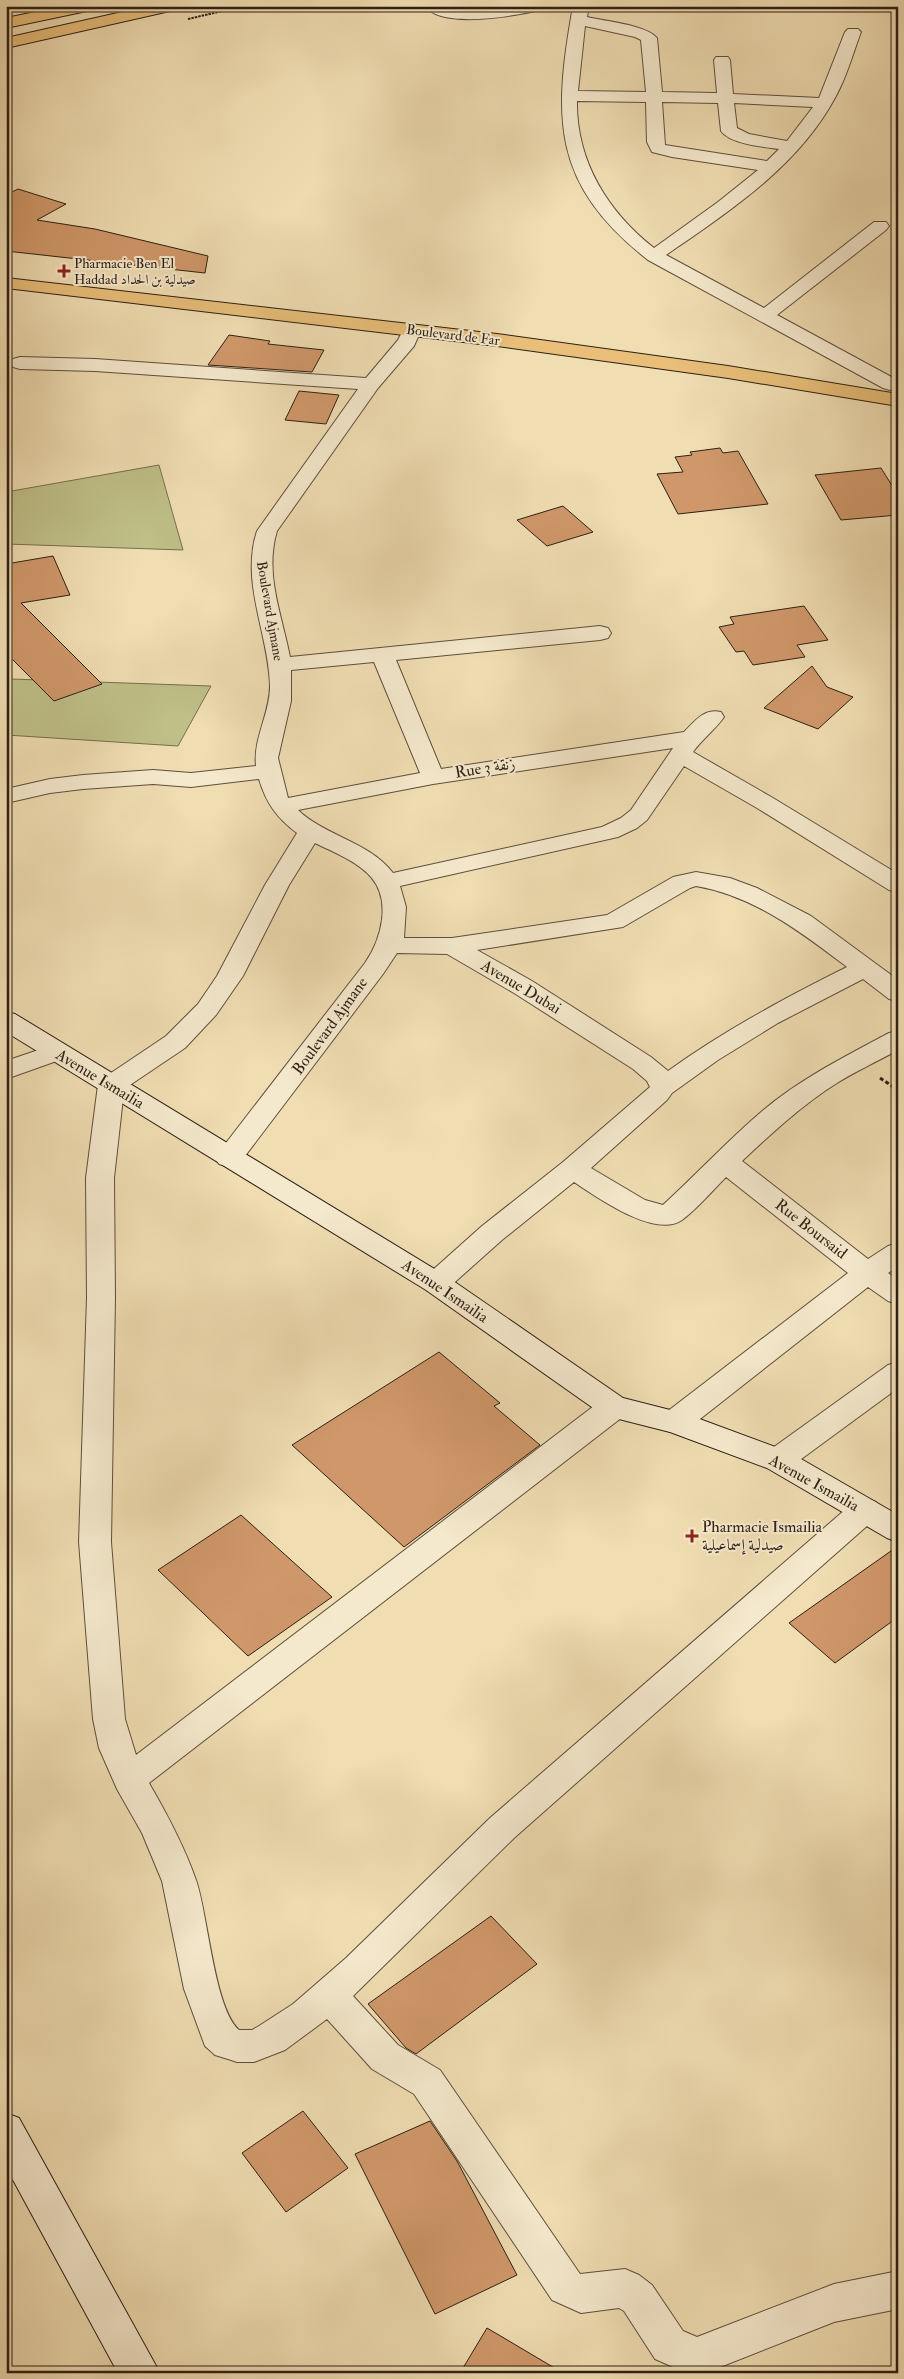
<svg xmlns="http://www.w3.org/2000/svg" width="904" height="2379" font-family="'IM FELL Double Pica',Amiri,serif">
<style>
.green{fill:#bfbf88;stroke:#766f4e}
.building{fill:#d0986a;stroke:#2d1f14}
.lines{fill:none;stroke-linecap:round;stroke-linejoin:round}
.lane-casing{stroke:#5e4e3c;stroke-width:3}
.street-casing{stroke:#5e4e3c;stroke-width:2}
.secondary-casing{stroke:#2d1f14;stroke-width:2}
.highway-casing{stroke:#2d1f14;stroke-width:2}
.path-far1{stroke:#2d1f14;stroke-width:2;stroke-dasharray:2.5 1;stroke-linecap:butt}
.path{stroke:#2d1f14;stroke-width:3;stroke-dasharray:4 2.5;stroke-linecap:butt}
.lane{fill:#f5e9cd;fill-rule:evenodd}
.street{fill:#f5e9cd;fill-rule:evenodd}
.secondary{fill:#f5e9cd;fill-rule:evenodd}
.highway{fill:#e8be79;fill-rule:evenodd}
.poi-dot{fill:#8f2418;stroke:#f5e9cd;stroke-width:2}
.labels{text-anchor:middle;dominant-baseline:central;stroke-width:4;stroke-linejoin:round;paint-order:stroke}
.far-poi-label{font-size:14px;fill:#2d1f14;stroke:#f5e9cd;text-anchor:start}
.far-street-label{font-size:14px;fill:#2d1f14;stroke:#f5e9cd}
.street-label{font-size:16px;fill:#2d1f14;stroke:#f5e9cd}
.poi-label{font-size:16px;fill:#2d1f14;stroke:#f5e9cd;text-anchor:start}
</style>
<rect width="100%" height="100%" fill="#f0ddb2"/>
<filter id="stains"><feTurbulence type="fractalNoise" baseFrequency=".004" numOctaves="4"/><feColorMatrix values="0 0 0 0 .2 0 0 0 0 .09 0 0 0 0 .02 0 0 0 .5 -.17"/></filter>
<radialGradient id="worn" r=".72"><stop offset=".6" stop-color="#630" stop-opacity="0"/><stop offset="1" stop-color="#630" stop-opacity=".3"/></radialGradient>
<path class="green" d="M159,465L183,550L6,544V492Z
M6,659L11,679L211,686L178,746L6,735Z"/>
<path class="building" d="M18,189L66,204L37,220L95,229L208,256L205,273L6,251V195Z
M229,335L270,341L268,344L324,350L312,372L208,365Z
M299,391L339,395L326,424L285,420Z
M720,448L723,453L738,451L768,504L678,514L657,474L683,472L675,457L692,455L690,452Z
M881,468L898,495V515L841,520L815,475Z
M563,506L593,532L547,546L517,520Z
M53,556L70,595L21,603L102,684L54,701L6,653V564Z
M804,606L828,640L797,645L805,657L753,665L744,651L736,652L719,627L734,624L730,617Z
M812,666L827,687L853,697L818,729L764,708Z
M439,1352L500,1403L494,1406L540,1445L404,1547L292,1445Z
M241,1515L332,1597L248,1656L158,1570Z
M898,1546V1617L835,1663L789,1623Z
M491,1916L537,1964L416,2054L406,2048L368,2004Z
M303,2111L348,2168L286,2212L242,2153Z
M430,2121L457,2161L517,2275L435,2314L355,2154Z
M487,2328L563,2373H460Z"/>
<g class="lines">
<defs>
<path id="lane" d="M27,6H36V7L32,9Z"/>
<path id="street" d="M425,6H446L471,10L513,6H546L544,9C520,15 442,30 425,6Z
M573,6H589L587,17C603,21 647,25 657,38L662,92L717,93L714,60L716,57H728L730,60L733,94L819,98L845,32L848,29H858L861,32C853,53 847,76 836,96C799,166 731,210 666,255L764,308L874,222H886L889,226L886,230L777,315L897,380V388L890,390L883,388L648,260C551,184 553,118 573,6ZM585,26L635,37L641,40L646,92L578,91ZM577,101L646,102L647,142L652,152L672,157L758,170L718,202L654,248C608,212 576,161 577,101ZM662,102L718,103L721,131C730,144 764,147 779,149L767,161L665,145ZM734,103L813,107L787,141L749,134L737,128Z
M412,324L419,326L421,330L414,346L378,388L277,531C264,574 282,615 290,657L600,626L608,628L611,633L608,638L600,640L396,660L441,769L684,732C695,721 704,708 721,712L724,717C715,730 702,739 693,752L773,798L898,874V892L889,890L757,808L684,766L647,820L637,828L618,837L400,886L406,907L404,938H452L607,915L673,877L696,872L730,878L757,888L811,916L898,980V1001L889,999L863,979L778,1023L718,1060L672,1093L667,1100L591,1168L645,1200L663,1205C696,1175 726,1142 760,1113C798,1080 844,1057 889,1033L898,1031V1050C878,1061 856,1071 837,1083C802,1105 772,1133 742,1161L868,1259L888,1246L898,1243V1267L888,1273L898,1280V1304L888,1301L868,1287L686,1430L675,1433L664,1430L660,1422L664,1414L848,1273L726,1177C712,1191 698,1208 682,1220C655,1239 597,1197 574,1182L502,1240L446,1290L436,1293L426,1290L422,1283L426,1276L482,1226L563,1162L650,1087L647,1081L633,1069L514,993L447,954L397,953L383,974L239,1164L229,1167L219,1164L215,1158L219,1152L365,963C381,940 392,901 371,877C357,861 333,852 315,843L289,885L243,976L216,1015L185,1048L124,1089L114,1178L115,1297L111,1542L125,1719L136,1755L603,1399L614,1396L625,1399L629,1407L625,1415L149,1783C167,1814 184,1846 196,1880C208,1914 214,2008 239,2030H252L259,2026L293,2004L346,1958L490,1818L854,1502L865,1498L876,1502L880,1510L876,1518L514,1838L353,1996L398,2045L440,2070L580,2274L625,2269L639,2275L652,2285L683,2331L697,2337L834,2284L898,2271V2309L834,2322L705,2373H687L655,2359L624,2311L619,2308L581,2313L552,2300L414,2094L372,2069L327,2019L285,2050L254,2062H237L228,2059L215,2055L205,2046L184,1989L162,1881L142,1833L117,1789L99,1748L93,1719L79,1542L87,1297L86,1178L98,1085L102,1079L166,1036L198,1004L217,976L265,885L297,833C277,818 266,803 259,779L191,787L153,784L83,789L50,793L6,803V789L50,779L83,775L153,770L191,773L256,766C253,738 270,714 270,686C269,634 240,583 257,531L358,389L95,371L20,369L13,367L11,363L13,359L20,357L95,359L366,378L398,340L405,326ZM374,662L420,773L288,798L278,758L291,701V670ZM673,748L631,810L621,818L602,827L393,873C370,842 325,836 298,810L433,784ZM696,886C754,896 801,932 847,967C785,998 725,1030 668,1071L651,1057L532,981L477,950L623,927L690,888Z
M56,1044L65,1046L69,1052L65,1058L6,1079V1061Z
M898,1362V1388L789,1468L778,1471L767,1468L763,1460L767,1452L888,1365Z"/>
<path id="secondary" d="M6,1012L15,1014L446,1276L623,1398L686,1414L789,1452L898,1515V1542L887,1538L767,1468L670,1432L603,1415L426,1290L6,1032Z
M6,2113L19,2118L160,2373H118L6,2167Z"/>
<path id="highway" d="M64,6H94L87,11L6,28V18Z
M149,6H177L170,11L6,48V38Z
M6,278L497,334L728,366L898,394V406L728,378L497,346L6,288Z"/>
</defs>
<use href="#lane" class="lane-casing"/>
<use href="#street" class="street-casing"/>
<use href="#secondary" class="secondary-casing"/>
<use href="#highway" class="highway-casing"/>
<path class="path-far1" d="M188,19L244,6"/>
<path class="path" d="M880,1078L898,1090"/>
<use href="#lane" class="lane"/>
<use href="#street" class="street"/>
<use href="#secondary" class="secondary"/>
<use href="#highway" class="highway"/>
</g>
<g class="poi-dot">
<path d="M61.5 263.5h5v5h5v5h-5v5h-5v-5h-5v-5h5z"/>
<path d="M689.5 1528.5h5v5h5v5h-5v5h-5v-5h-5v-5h5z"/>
</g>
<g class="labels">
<g class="far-poi-label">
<text x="74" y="263">Pharmacie Ben El<tspan x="74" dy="16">Haddad صيدلية بن الحداد</tspan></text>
</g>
<g class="far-street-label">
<text transform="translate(453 335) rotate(7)">Boulevard de Far</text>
<text transform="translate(270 611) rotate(80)">Boulevard Ajmane</text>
</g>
<g class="street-label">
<text transform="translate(485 768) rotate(-9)">Rue 3 زنقة</text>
<text transform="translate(521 987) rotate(31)">Avenue Dubai</text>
<text transform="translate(330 1026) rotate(-54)">Boulevard Ajmane</text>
<text transform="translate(100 1079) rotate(31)">Avenue Ismailia</text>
<text transform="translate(811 1229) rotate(38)">Rue Boursaid</text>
<text transform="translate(445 1291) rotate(34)">Avenue Ismailia</text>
<text transform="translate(814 1483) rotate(29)">Avenue Ismailia</text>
</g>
<g class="poi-label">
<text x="702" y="1527">Pharmacie Ismailia<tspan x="702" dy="18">صيدلية إسماعيلية</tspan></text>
</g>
</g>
<rect width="904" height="2379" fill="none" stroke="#f0ddb2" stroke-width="25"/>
<rect x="8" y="8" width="889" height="2364" fill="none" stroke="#2d1f14" stroke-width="2.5"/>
<rect x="12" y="12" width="879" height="2354" fill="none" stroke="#2d1f14"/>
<rect width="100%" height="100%" filter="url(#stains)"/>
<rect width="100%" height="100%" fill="url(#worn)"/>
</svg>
